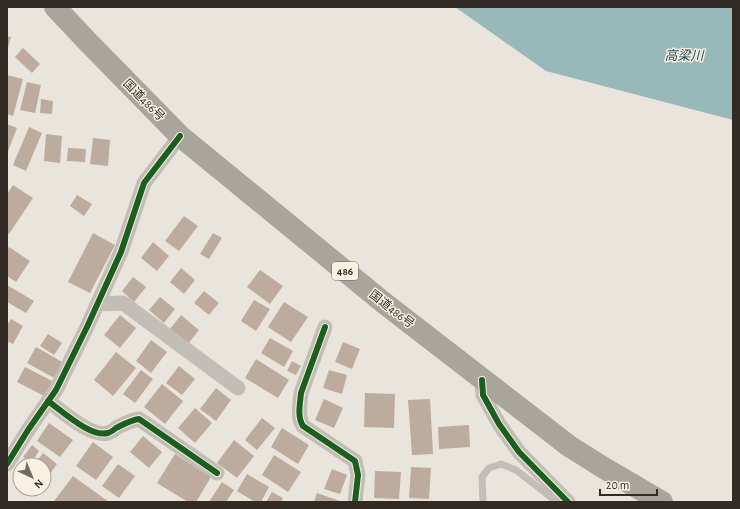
<svg xmlns="http://www.w3.org/2000/svg" width="740" height="509" font-family="'Alegreya Sans','Noto Sans JP',sans-serif">
<style>
.water{fill:#99b8ba}
.building{fill:#bdab9e}
.lines{fill:none;stroke-linecap:round;stroke-linejoin:round}
.lane{stroke:#c2bdb6;stroke-width:7}
.street{stroke:#c2bdb6;stroke-width:15}
.highway{stroke:#a9a49c;stroke-width:22}
.cycleway-casing{stroke:#f8f1e2;stroke-width:8}
.cycleway{stroke:#1b5e20;stroke-width:6}
.labels{text-anchor:middle;dominant-baseline:central;stroke-width:3;stroke-linejoin:round;paint-order:stroke}
.shield{fill:#f8f1e2;stroke:#6d665e;stroke-width:1}
.shield-label{font-size:11px;font-weight:bold;fill:#322b25}
.street-label{font-size:12px;fill:#322b25;stroke:#f8f1e2}
.water-label{font-size:13px;font-style:italic;fill:#1b4853;stroke:#f8f1e2}
</style>
<rect width="100%" height="100%" fill="#eae5dc"/>
<path class="water" d="M455,7H733V120L546,71Z"/>
<path class="building" d="M7,36L11,37L7,51Z
M23,48L40,64L32,73L15,57Z
M7,75L23,79L13,116L7,114Z
M27,82L41,85L35,113L20,110Z
M41,99L53,101L52,114L40,113Z
M7,124L17,128L7,154Z
M29,127L42,133L26,171L13,165Z
M46,134L62,136L60,163L44,161Z
M93,138L110,140L108,166L90,164Z
M68,148L86,149L85,162L67,161Z
M13,185L33,198L9,234L7,233V194Z
M77,195L92,204L84,216L70,206Z
M184,216L198,226L179,251L165,241Z
M93,233L115,245L90,293L68,282Z
M213,233L222,238L209,259L200,254Z
M153,242L169,256L157,271L141,258Z
M9,247L30,261L16,282L7,276V250Z
M181,268L195,280L184,294L170,282Z
M260,270L283,286L270,304L247,287Z
M133,277L146,287L134,302L122,291Z
M7,285L34,301L26,313L7,302Z
M204,291L219,303L209,315L194,303Z
M160,297L175,309L164,323L149,310Z
M254,300L270,309L256,331L241,321Z
M284,302L308,317L291,342L268,327Z
M120,315L136,328L120,348L104,335Z
M181,315L199,330L188,344L170,329Z
M11,319L23,326L13,344L7,341V325Z
M48,334L62,343L54,355L40,346Z
M270,338L293,351L284,367L261,353Z
M151,340L167,352L151,373L136,361Z
M343,342L360,349L352,369L335,362Z
M36,347L64,363L56,379L27,363Z
M116,352L136,368L113,396L94,380Z
M256,359L289,380L278,398L245,378Z
M292,361L301,366L296,375L287,371Z
M179,366L195,379L182,395L166,383Z
M25,367L54,382L46,397L17,382Z
M141,370L153,379L135,403L123,394Z
M329,370L347,375L342,394L323,388Z
M162,384L183,401L165,424L144,407Z
M216,388L231,400L216,421L200,409Z
M365,393L395,394L394,428L364,427Z
M324,399L343,408L334,428L315,420Z
M430,399L433,454L412,455L408,400Z
M195,408L212,423L195,443L178,428Z
M262,418L275,428L257,450L245,440Z
M49,423L73,440L60,457L37,441Z
M469,425L470,447L439,449L438,427Z
M282,428L309,445L298,464L271,447Z
M143,436L162,452L149,468L130,452Z
M234,440L254,456L237,478L217,463Z
M93,442L113,457L96,480L76,466Z
M32,445L39,451L31,463L23,457Z
M43,453L57,464L44,482V465H34Z
M175,454L211,477L196,502H188L157,483Z
M274,455L301,472L288,492L262,475Z
M118,464L135,476L119,498L102,486Z
M411,467L431,468L429,499L409,498Z
M332,469L347,475L340,494L324,489Z
M375,471L401,472L399,499L374,498Z
M247,474L269,487L261,502H255L237,491Z
M73,476L109,502H56L54,501Z
M222,482L234,490L226,502H209Z
M272,492L283,498L281,502H266Z
M317,493L343,502H314Z"/>
<g class="lines">
<path class="lane" d="M483,502L482,477L489,468L501,464L516,470L557,502"/>
<path class="street" d="M97,304L123,303L238,388
M325,327L301,393C300,404 297,417 303,426L355,461L358,475L355,502
M482,380L483,395L499,424L519,452L568,502
M48,401C62,411 91,438 108,433C111,432 114,430 116,428C124,424 131,420 139,419L217,473
M7,464L28,430L56,390L87,327L121,252L144,183L180,136"/>
<path class="highway" d="M55,7L87,41L180,136L384,303L569,446L604,468L662,502"/>
<defs>
<path id="cycleway" d="M325,327L301,393C300,404 297,417 303,426L355,461L358,475L355,502
M482,380L483,395L499,424L519,452L568,502
M48,401C62,411 91,438 108,433C111,432 114,430 116,428C124,424 131,420 139,419L217,473
M7,464L28,430L56,390L87,327L121,252L144,183L180,136"/>
</defs>
<use href="#cycleway" class="cycleway-casing"/>
<use href="#cycleway" class="cycleway"/>
</g>
<g class="labels">
<rect class="shield" x="332" y="262" width="26" height="18" rx="3"/>
<g class="shield-label">
<text x="345" y="271">486</text>
</g>
<g class="street-label">
<text transform="translate(144 100) rotate(45)">国道486号</text>
<text transform="translate(392 309) rotate(38)">国道486号</text>
</g>
<g class="water-label">
<text x="684" y="56">高梁川</text>
</g>
</g>
<rect width="740" height="509" fill="none" stroke="#322b25" stroke-width="16"/>
<g transform="translate(32 477) rotate(136)"><circle r="19" fill="#f8f1e2" stroke="#a9a296"/>
<path d="M0-3L7 15L0 10L-7 15Z" fill="#726c65"/>
<text y="-6" font-size="11" font-weight="bold" text-anchor="middle" fill="#322b25">N</text>
</g>
<path d="M600 489v6h57v-6" fill="none" stroke="#322b25" stroke-width="2"/>
<text x="606" y="489" font-size="12" fill="#322b25" stroke="#f8f1e2" stroke-width="3" paint-order="stroke">20 m</text>
</svg>
